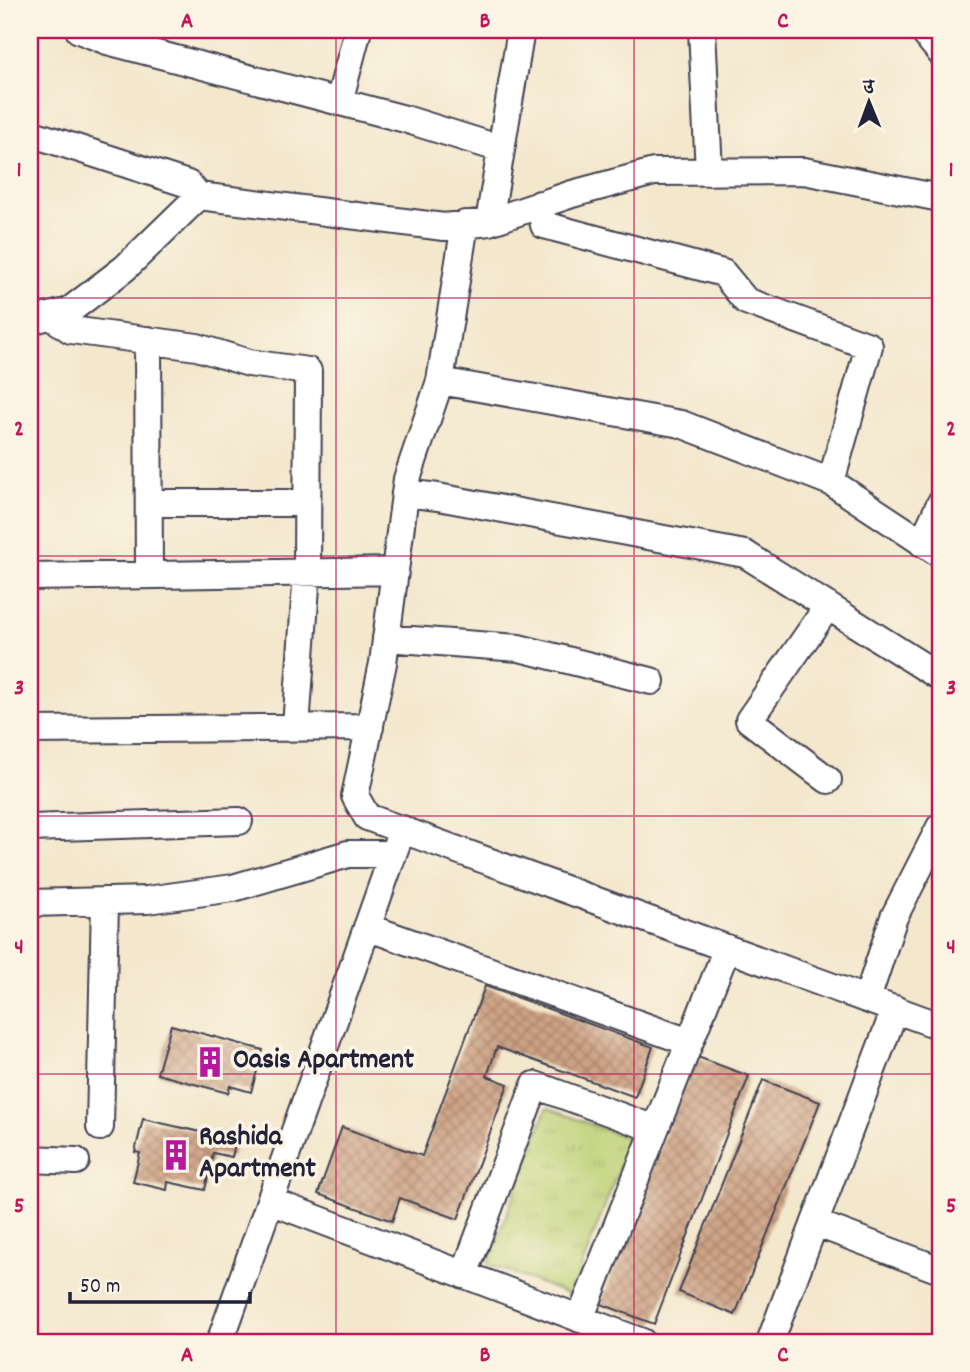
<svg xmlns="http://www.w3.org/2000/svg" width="970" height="1372" font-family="Dekko,'Playpen Sans Deva',sans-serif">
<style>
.park{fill:url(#park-tufts);stroke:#6f7957;stroke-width:2}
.building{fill:url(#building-cross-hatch)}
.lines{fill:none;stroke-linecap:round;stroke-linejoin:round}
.minor-casing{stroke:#414051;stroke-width:30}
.minor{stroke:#fff;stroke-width:26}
.grid{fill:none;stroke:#c2185b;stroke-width:2;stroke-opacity:0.55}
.labels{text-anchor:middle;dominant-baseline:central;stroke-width:7;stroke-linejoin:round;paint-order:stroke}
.poi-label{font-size:28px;font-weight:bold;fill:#22223b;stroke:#fcf5e5;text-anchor:start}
.neatline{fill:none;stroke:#c2185b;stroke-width:2.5}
.grid-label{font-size:23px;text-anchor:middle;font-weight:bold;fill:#c2185b}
</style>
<defs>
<pattern id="park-tufts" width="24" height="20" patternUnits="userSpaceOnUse" patternTransform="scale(1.75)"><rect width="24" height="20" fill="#bcd073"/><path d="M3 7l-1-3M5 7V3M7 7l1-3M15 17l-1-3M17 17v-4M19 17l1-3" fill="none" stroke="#a1b264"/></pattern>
<pattern id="building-cross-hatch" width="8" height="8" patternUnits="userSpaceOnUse" patternTransform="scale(1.75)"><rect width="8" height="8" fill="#cea284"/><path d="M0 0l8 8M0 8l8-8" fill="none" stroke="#a7846d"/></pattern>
</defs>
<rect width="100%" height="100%" fill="#fcf5e5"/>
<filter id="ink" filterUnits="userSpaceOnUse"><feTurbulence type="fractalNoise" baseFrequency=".0143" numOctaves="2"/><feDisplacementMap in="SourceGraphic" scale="14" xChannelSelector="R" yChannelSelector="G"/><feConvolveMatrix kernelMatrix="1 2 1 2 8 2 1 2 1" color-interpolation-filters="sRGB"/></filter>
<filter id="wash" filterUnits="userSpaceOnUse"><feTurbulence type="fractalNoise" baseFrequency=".00686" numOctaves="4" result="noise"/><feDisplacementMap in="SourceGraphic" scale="28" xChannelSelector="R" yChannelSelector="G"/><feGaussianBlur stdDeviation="1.57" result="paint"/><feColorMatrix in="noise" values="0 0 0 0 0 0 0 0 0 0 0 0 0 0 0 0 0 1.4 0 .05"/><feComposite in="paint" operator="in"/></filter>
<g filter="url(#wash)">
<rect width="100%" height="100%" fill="#f3e7cc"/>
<path class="park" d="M547,1108L630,1139L571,1295L488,1264Z"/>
<g id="blocks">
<path class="building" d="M485,986L653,1047L635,1097L497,1047L487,1076L508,1084L458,1219L400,1198L392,1221L318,1194L342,1127L422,1156Z
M171,1025L263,1050L251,1092L230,1086L228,1093L157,1074Z
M695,1056L749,1076L654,1324L601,1304Z
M763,1080L820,1102L735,1315L679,1292Z
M143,1119L236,1140L232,1157L213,1153L205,1190L168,1182L167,1190L133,1182L140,1153L135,1152Z"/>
</g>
</g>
<g filter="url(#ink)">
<use href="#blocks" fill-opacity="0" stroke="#414051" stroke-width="2"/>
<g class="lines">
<defs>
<path id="minor" d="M79,30L107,41L405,119L501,149
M702,30L709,172
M922,30L940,52
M339,102L358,30
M30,133L188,184L199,196
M540,204L544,225L723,273L746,301L869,346L831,482
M489,222L521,30
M465,224L440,381L407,479L383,663L355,796L367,817L940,1026
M51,316L71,330L197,347L249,363L308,371L307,572L296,727
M30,321L69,311L125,268L199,196L444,227L489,222L572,194L654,172L804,171L940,198
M148,340L149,575
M440,381L681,424L831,482L940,554
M405,493L438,497L745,554L940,677
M149,503H307
M922,543L940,504
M30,577L395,571
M828,606L749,720L828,780
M386,638L519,648L651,681
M30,730L370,727
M30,828L239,821
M30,903L147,900L233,888L348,854H393
M367,927L689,1042
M867,999L894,917L940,827
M100,1127L105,901
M30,1159L76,1161
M270,1201L642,1342
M815,1223L940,1270
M464,1275L535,1085L655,1129
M580,1319L727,948
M220,1342L402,829
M770,1342L895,1009"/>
</defs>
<use href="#minor" class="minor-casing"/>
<use href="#minor" class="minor"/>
</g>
</g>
<path class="grid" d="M336,30V1342M634,30V1342M30,298H940M30,556H940M30,816H940M30,1074H940"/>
<defs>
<symbol id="building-bare" viewBox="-9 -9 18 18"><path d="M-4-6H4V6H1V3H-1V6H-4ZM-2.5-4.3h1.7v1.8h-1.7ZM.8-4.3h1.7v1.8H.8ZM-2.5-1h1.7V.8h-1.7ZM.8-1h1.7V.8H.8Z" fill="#b5179e" stroke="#fcf5e5" stroke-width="2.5" paint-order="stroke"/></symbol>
</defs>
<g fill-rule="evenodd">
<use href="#building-bare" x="188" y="1040" width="44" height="44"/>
<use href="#building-bare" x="154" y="1133" width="44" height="44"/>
</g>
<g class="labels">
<g class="poi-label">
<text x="233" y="1062">Oasis Apartment</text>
<text x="199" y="1139">Rashida<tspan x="199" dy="32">Apartment</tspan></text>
</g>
</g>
<rect width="970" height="1372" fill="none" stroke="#fcf5e5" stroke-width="77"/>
<g transform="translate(869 102) rotate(359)" stroke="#fcf5e5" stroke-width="5" paint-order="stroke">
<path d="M0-5L12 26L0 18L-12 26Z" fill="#22223b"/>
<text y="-10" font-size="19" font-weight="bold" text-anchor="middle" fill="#22223b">उ</text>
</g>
<path d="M70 1292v10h180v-10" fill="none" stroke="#22223b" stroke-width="3.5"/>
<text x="80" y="1292" font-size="21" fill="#22223b" stroke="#fcf5e5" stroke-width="5" paint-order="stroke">50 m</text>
<rect x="38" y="38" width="894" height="1296" class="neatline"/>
<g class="grid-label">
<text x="187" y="27">A</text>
<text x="485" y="27">B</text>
<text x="783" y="27">C</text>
<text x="19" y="176">1</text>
<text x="951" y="176">1</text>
<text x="19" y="435">2</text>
<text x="951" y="435">2</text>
<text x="19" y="694">3</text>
<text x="951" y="694">3</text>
<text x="19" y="953">4</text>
<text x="951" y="953">4</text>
<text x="19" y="1212">5</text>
<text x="951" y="1212">5</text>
<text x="187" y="1361">A</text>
<text x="485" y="1361">B</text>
<text x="783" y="1361">C</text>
</g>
</svg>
